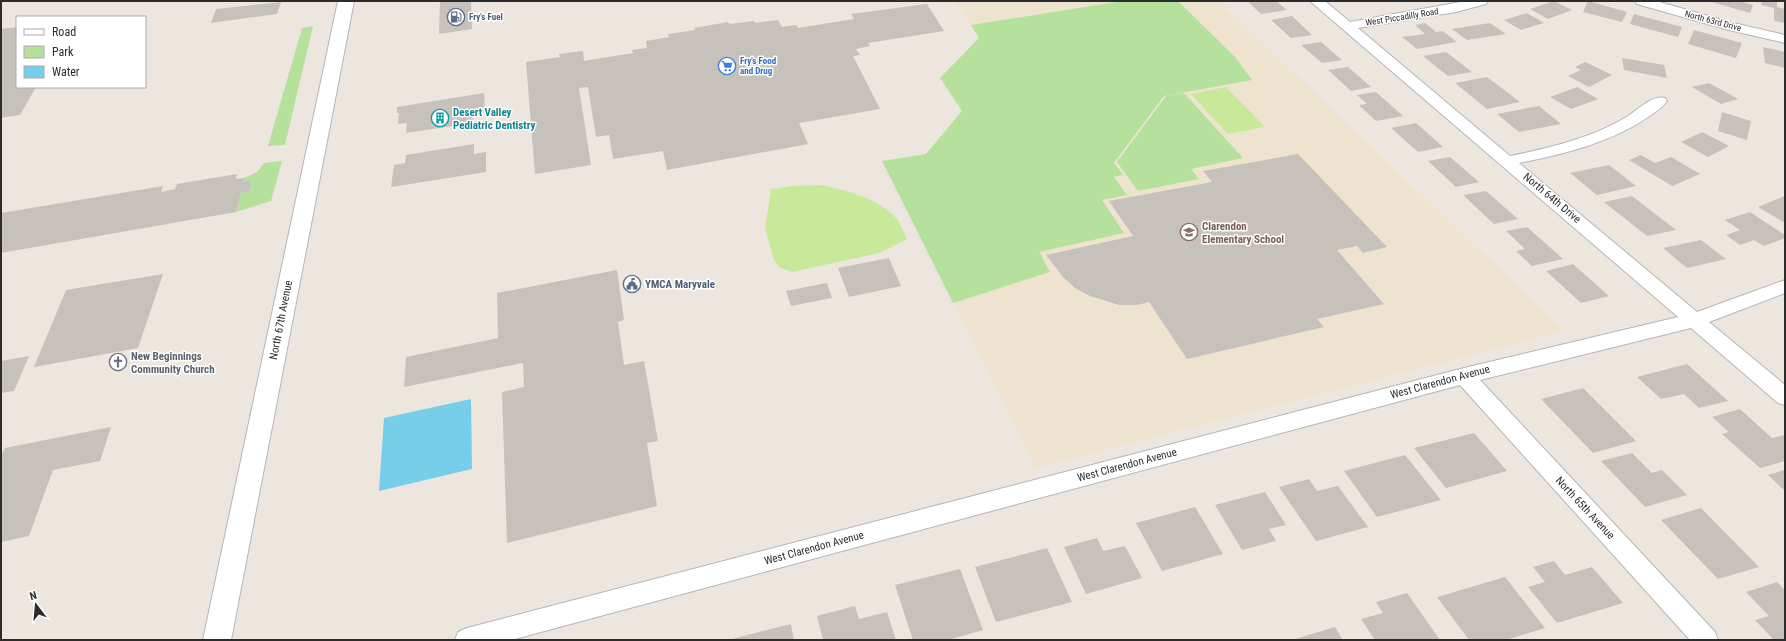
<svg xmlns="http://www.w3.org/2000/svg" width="1786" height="641" font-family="'Roboto Condensed',sans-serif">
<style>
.education{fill:#eee3cf}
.green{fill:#b6e19d}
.pitch{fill:#c8e89a}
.water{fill:#76ceeb}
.building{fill:#c6c1ba}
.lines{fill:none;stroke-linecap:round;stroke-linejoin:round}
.street-casing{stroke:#b2b5bf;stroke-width:2}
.secondary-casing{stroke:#b2b5bf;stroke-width:2}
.street{fill:#fff;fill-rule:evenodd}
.secondary{fill:#fff;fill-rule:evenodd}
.labels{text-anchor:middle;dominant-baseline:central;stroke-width:3;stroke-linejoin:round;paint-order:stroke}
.far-service-label{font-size:9px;font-weight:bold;fill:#4e5e75;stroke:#fff;text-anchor:start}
.far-street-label{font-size:9px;fill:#2c2c2c;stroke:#fff}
.far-shop-label{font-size:9px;font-weight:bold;fill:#366cbe;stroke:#fff;text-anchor:start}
.culture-label{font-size:11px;font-weight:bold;fill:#0d838f;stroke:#fff;text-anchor:start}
.street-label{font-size:11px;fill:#2c2c2c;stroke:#fff}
.education-label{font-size:11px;font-weight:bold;fill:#785e54;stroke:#fff;text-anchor:start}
.service-label{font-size:11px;font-weight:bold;fill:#4e5e75;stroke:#fff;text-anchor:start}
.worship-label{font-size:11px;font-weight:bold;fill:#5b616d;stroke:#fff;text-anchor:start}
</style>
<rect width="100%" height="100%" fill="#ede6df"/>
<path class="education" d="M955,1H1219L1564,331L1036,468L882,161L926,154L962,111L940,78L979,38Z"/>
<path class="green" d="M1123,1H1178L1235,57L1252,80L1164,96L1114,163L1123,175L1114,177L1127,195L1102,200L1124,233L1039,252L1050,272L953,303L882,161L926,154L962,111L940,78L979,38L971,25Z
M313,26L285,145L268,146L302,28Z
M1184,93L1243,158L1191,169L1199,179L1138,191L1117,162L1166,96Z
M282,161L271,201L236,212L241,193L250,191L252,181L243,182L244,178L257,172L264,163Z"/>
<path class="pitch" d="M1226,87L1265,127L1228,134L1191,94Z
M822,185C849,192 877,197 897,219C901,224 904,233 907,239L879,253L792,272L779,267L774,260L765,229L771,189L792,186Z"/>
<path class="water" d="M471,399L472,469L379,491L384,418Z"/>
<path class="building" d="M440,1H471L472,29L439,34Z
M1247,1H1276L1287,10L1261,14Z
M1554,1L1572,10L1548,19L1530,9Z
M1588,1L1627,12L1622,22L1583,12Z
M1708,1H1739L1753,5L1750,13Z
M1762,1H1777V7L1785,9V23L1774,21V8L1761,5Z
M281,2L277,14L211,23L216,9Z
M927,4L944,31L868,43L870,46L856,49L860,55L853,56L880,109L799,123L808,144L667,170L663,151L613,159L609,135L596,137L588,87L579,88L591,165L535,174L526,62L560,57L559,54L583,51L584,61L633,53L632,50L647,48L646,41L669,37L668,34L695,30L694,28L728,22L729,24L754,21L755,23L778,20L782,27L796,25L798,28L854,19L851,14Z
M1527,13L1544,23L1521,30L1504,20Z
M1634,14L1682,27L1678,37L1630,24Z
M1292,16L1312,35L1291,38L1271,20Z
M1425,23L1436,32L1443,31L1457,42L1417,49L1402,37L1425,34L1415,25Z
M1490,23L1506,34L1467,40L1452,29Z
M17,27V87H36L20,115L1,118V29Z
M1694,30L1742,43L1736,58L1688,44Z
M1321,42L1342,60L1322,63L1301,45Z
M1763,47L1785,52V68L1765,63Z
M1446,52L1472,72L1448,76L1423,56Z
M1622,58L1664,65L1667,78L1624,70Z
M1585,62L1612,75L1589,87L1568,76L1581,70L1575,67Z
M1348,67L1371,87L1351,91L1328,70Z
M1487,77L1520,102L1487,109L1455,83Z
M1709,83L1738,99L1721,104L1692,87Z
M1577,87L1598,99L1571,109L1550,97Z
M1376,92L1403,116L1376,121L1359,105L1367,104L1357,95Z
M484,93L485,112L473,114V123L406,133L407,123L398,124L399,113H397V107Z
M1539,106L1561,124L1519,132L1497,114Z
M1722,112L1751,121L1747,140L1718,131Z
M1416,123L1443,147L1418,152L1391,128Z
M1702,132L1729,146L1708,157L1681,142Z
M474,144V154L486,152V172L391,187L394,165L405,163L406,155Z
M1298,154L1387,247L1363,253L1357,246L1337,250L1384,304L1317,319L1324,327L1187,359L1149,302L1137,305H1119L1090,296L1075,288L1063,277L1046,255L1133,236L1109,201L1212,182L1203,171Z
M1641,155L1655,163L1671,157L1700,174L1672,186L1629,160Z
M1450,157L1479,182L1456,187L1428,161Z
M1609,165L1636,186L1597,195L1570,173Z
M237,174L236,179L244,178L243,182L252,180L250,191L241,193L236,212L1,253V213L163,186L161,192L175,189L177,184Z
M1486,191L1518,219L1494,224L1463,195Z
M1632,196L1676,230L1647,236L1604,202Z
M1785,196V223L1758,207Z
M1750,212L1785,235V238L1764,246L1754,240L1740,245L1726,235L1740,230L1725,220Z
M1527,227L1563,259L1532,266L1516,251L1525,249L1506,231Z
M1701,240L1726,259L1687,268L1663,248Z
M889,258L901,286L849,297L838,268Z
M1573,264L1609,296L1581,303L1546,271Z
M617,270L624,320L618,322L624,365L644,361L658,441L647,443L657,506L507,543L502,392L524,387L523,363L404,387L406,357L498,338L497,293Z
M163,274L138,348L34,367L66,290Z
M827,283L832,298L791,306L786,291Z
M29,356L14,391L1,393V361Z
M1687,364L1728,401L1699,408L1684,394L1661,399L1637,377Z
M1583,388L1636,441L1593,453L1541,399Z
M1740,409L1772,438L1785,435V461L1760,468L1722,434L1729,432L1712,417Z
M111,427L100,461L53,470L29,536L1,542V456L5,448Z
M1474,433L1507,471L1446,488L1414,448Z
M1632,453L1652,473L1662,470L1687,495L1645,507L1601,461Z
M1405,455L1441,500L1377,517L1344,471Z
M1785,470V491L1768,475Z
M1309,479L1317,491L1338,486L1368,527L1316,541L1279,487Z
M1265,492L1286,525L1269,529L1276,541L1242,550L1215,505Z
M1195,507L1223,554L1162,571L1136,523Z
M1701,508L1759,567L1718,579L1661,520Z
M1097,538L1103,551L1125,546L1142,578L1086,594L1064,547Z
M1047,548L1072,602L996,622L975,567Z
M1554,561L1565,575L1592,567L1623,603L1557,623L1528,587L1545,582L1533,567Z
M960,569L983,630L948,640H913L895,585Z
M1505,577L1545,628L1506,640H1469L1437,597Z
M1777,582L1785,590V640H1774L1755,620L1769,616L1746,592Z
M1407,593L1440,640H1375L1361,619L1383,613L1376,602Z
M855,606L859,619L887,612L896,640H823L817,616Z
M791,624L794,640H732V639Z
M1335,627L1343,640H1292Z"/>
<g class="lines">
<defs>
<path id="street" d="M1310,1H1325L1350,22L1466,1H1488L1486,4L1456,12L1358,28L1510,156C1549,148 1588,139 1623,119C1635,113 1651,94 1665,98L1667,101C1663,107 1657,111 1651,115C1613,142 1565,154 1519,163L1697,312L1785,280V293L1709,322L1785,385V405L1778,403L1691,328L1480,380L1715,632L1718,640H1690L1460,385L511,640H455L458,632L467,628L1464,368L1678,317Z
M1635,1H1656L1733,23L1785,35V43L1725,29L1637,4Z"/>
<path id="secondary" d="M338,1H354L231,640H203Z"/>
</defs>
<use href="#street" class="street-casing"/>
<use href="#secondary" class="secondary-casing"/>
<use href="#street" class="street"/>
<use href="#secondary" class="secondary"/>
</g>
<defs>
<symbol id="fuel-ring" viewBox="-11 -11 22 22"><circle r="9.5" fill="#fff" stroke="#5c6f8a" stroke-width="1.5"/><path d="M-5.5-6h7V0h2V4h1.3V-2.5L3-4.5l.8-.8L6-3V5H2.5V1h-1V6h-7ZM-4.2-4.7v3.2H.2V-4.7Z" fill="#5c6f8a"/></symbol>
<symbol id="supermarket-ring" viewBox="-11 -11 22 22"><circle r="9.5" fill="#fff" stroke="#3f7fe0" stroke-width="1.5"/><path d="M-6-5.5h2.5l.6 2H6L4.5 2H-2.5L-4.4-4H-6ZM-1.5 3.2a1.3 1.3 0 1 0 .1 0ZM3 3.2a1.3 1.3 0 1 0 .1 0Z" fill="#3f7fe0"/></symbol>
<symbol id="building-ring" viewBox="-11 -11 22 22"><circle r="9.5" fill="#fff" stroke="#0f9aa8" stroke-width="1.5"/><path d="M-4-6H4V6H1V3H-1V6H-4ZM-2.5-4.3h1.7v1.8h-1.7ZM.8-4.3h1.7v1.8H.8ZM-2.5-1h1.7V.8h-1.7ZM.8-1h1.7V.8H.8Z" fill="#0f9aa8"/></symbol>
<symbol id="school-ring" viewBox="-11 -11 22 22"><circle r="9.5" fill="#fff" stroke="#8d6e63" stroke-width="1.5"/><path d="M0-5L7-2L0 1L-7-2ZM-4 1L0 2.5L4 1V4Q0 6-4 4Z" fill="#8d6e63"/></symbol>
<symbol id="civic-ring" viewBox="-11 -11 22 22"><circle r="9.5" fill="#fff" stroke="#5c6f8a" stroke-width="1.5"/><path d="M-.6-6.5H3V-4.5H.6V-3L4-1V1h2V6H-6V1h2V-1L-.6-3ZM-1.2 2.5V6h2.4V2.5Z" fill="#5c6f8a"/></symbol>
<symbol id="church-ring" viewBox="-11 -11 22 22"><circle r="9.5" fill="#fff" stroke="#6b7280" stroke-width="1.5"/><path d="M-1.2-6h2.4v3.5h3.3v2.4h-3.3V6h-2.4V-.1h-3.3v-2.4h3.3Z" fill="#6b7280"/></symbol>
</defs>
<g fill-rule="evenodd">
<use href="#fuel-ring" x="446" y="7" width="20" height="20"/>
<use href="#supermarket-ring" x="717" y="56" width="20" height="20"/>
<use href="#building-ring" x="430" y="108" width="20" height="20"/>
<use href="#school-ring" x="1179" y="222" width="20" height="20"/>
<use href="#civic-ring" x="622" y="274" width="20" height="20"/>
<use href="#church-ring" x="108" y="352" width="20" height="20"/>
</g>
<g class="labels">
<g class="far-service-label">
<text x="469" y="17">Fry's Fuel</text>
</g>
<g class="far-street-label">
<text transform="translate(1402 17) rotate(-9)">West Piccadilly Road</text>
<text transform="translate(1713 21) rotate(15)">North 63rd Drive</text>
</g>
<g class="far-shop-label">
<text x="740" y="61">Fry's Food<tspan x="740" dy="10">and Drug</tspan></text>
</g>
<g class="culture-label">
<text x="453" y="112">Desert Valley<tspan x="453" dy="13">Pediatric Dentistry</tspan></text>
</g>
<g class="street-label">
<text transform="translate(1552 198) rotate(40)">North 64th Drive</text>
<text transform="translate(281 320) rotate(-79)">North 67th Avenue</text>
<text transform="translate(1440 382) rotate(-15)">West Clarendon Avenue</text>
<text transform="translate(1127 465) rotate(-15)">West Clarendon Avenue</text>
<text transform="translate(1585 508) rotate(47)">North 65th Avenue</text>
<text transform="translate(814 548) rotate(-15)">West Clarendon Avenue</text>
</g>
<g class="education-label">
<text x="1202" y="226">Clarendon<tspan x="1202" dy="13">Elementary School</tspan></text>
</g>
<g class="service-label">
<text x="645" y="284">YMCA Maryvale</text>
</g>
<g class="worship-label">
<text x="131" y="356">New Beginnings<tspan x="131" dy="13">Community Church</tspan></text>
</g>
</g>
<rect width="1786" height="641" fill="none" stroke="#2c2c2c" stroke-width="4"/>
<rect x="16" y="16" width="130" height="72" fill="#ffffff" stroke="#ababab"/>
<rect x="24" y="29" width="20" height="6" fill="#ffffff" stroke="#ababab"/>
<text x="52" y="36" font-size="12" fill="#2c2c2c">Road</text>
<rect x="24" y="46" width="20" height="12" fill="#b6e19d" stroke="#ababab"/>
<text x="52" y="56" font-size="12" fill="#2c2c2c">Park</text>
<rect x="24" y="66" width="20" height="12" fill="#76ceeb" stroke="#ababab"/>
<text x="52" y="76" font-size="12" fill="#2c2c2c">Water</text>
<g transform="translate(36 605) rotate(344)" stroke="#ffffff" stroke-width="3" paint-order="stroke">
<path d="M0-3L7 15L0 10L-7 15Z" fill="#2c2c2c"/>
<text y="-6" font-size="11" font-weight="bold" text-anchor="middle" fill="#2c2c2c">N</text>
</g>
</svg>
